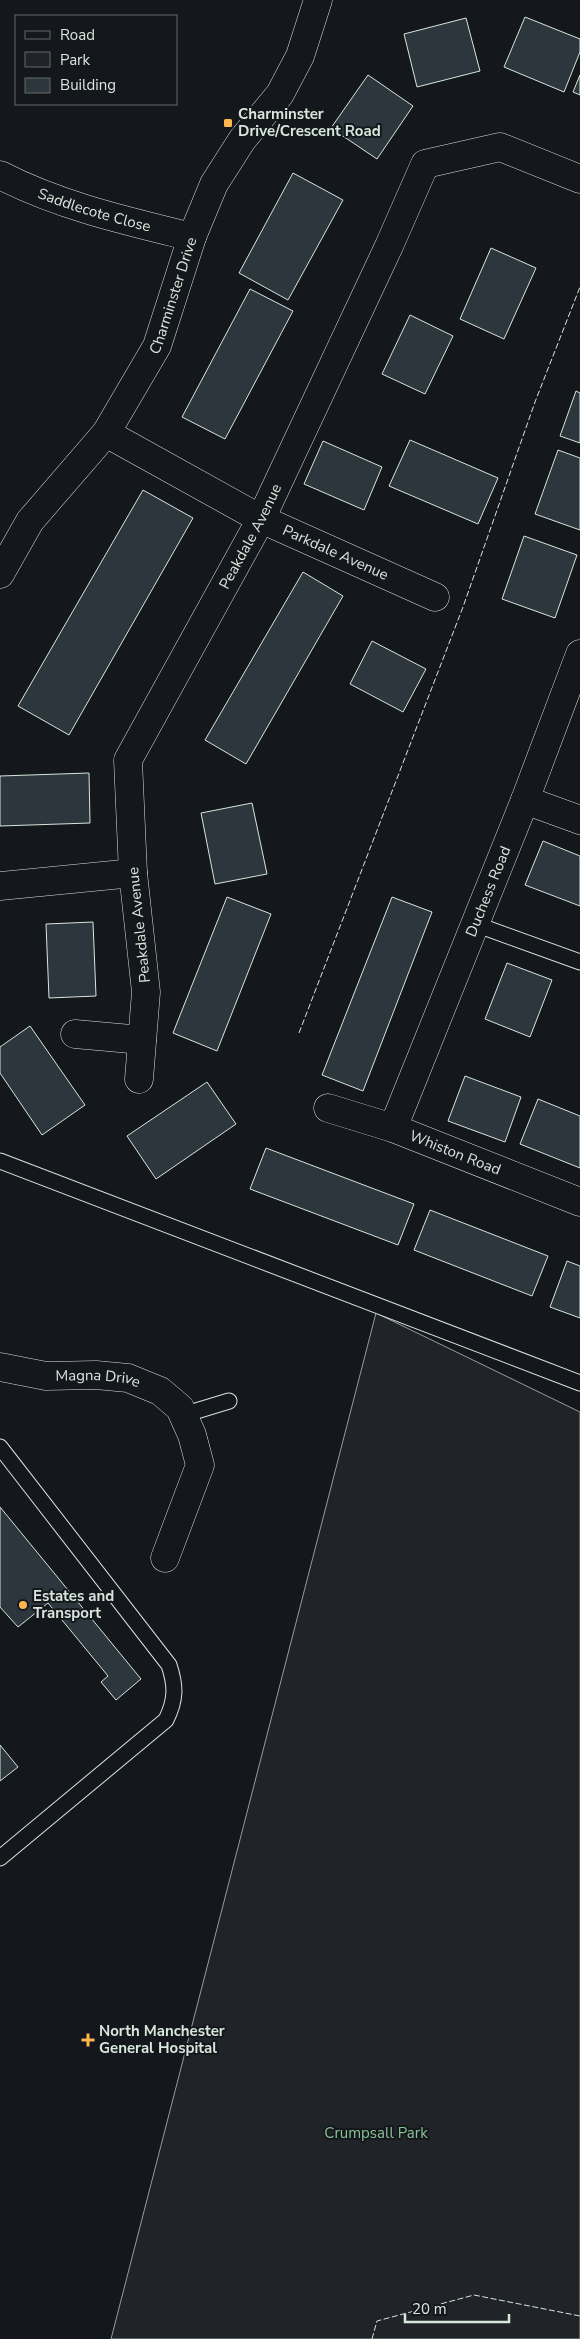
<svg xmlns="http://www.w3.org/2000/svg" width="580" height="2339" font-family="'Nunito Sans',sans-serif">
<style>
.green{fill:#202428;stroke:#939e99}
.building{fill:#2c363c;stroke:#d8e6dc}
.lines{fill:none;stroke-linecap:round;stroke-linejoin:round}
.lane-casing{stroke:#d8e6dc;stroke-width:17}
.street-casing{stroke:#d8e6dc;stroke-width:29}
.lane{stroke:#14181c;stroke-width:15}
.street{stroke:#14181c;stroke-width:28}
.fence{stroke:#d8e6dc;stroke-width:1;stroke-dasharray:6 2.5;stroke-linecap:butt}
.poi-dot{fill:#ffb74d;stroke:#14181c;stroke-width:2}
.labels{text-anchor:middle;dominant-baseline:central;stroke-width:4;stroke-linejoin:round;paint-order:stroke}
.poi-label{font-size:15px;font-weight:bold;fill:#d8e6dc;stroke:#14181c;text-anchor:start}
.street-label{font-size:15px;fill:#d8e6dc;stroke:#14181c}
.park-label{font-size:15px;fill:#8ac095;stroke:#14181c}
</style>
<rect width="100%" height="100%" fill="#14181c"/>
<path class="green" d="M376,1313L580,1412V2339H111Z"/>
<path class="building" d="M525,17L580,39V52L564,92L504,67Z
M466,18L480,71L417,87L404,34Z
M368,75L413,106L377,159L331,128Z
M580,75V95L573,92Z
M293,173L343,200L288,300L239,273Z
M491,248L536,268L504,339L460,319Z
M250,289L293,311L225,439L182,417Z
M410,315L453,336L425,394L382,374Z
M576,391L580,393V443L560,436Z
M410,440L498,478L478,524L389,486Z
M323,441L382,467L364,510L304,484Z
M558,450L580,458V530L535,514Z
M143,490L193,518L69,735L18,706Z
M524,536L577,555L555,618L502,599Z
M303,572L343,596L246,764L205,740Z
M372,641L426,669L403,712L350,684Z
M89,773L90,823L0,826V776Z
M252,803L267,874L215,884L201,813Z
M543,841L580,856V906L525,885Z
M227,897L271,914L217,1051L173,1033Z
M392,897L432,912L363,1091L322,1075Z
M93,922L96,996L49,998L46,924Z
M507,963L552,980L530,1037L485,1019Z
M30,1026L85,1105L42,1135L0,1073V1047Z
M465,1076L521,1097L505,1142L448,1121Z
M207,1082L236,1124L156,1179L127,1136Z
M538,1099L580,1116V1168L520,1144Z
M266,1148L414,1204L398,1245L250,1189Z
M430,1210L548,1256L532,1296L414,1250Z
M567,1261L580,1266V1318L550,1307Z
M0,1507L141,1679L116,1700L101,1682L108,1676L48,1603L18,1627L0,1607Z
M0,1745L18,1767L0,1781Z"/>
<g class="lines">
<defs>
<path id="lane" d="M475,924L580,962
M0,1161L580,1383
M183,1415L229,1401
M0,1447L169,1665C176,1686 176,1700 166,1720L0,1858"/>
<g id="street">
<path id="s1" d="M0,175C60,206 127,221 192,237"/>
<path id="s2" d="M106,433L261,519L435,597"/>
<path id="s3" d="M0,574L30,521L106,433L157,346L192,237L214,184L242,140L280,94L300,56L318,0"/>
<path d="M525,800L580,820"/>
<path d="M0,886L133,873"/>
<path d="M75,1034L142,1040"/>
<path id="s4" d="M139,1079L146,992L133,873L128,760L261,519L389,246L425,164L500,147L580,179"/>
<path id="s5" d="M328,1108L393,1128L580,1202"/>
<path id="s6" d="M393,1128L525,800L580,654"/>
<path id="s7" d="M0,1367L46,1376L96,1375L128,1378L160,1391L180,1408L192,1435L200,1465L165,1558"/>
</g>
</defs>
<use href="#lane" class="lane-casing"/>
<use href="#street" class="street-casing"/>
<use href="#lane" class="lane"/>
<use href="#street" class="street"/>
<path class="fence" d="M299,1033L463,607L535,402L580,287
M372,2339L377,2321L474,2295L580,2316"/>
</g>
<g class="poi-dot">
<rect x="223" y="118" width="10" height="10" rx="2.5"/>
<circle cx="23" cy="1605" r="5"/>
<path d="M85.5 2032.5h5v5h5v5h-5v5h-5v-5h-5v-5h5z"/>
</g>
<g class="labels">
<g class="poi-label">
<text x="238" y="114">Charminster<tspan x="238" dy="17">Drive/Crescent Road</tspan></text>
<text x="33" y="1596">Estates and<tspan x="33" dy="17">Transport</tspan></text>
<text x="99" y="2031">North Manchester<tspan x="99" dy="17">General Hospital</tspan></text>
</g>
<g class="street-label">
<text stroke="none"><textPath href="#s1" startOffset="101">Saddlecote Close</textPath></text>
<text stroke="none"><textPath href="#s3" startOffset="331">Charminster Drive</textPath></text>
<text stroke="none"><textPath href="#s4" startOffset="575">Peakdale Avenue</textPath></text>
<text stroke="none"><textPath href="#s2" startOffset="259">Parkdale Avenue</textPath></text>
<text stroke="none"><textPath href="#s6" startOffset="255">Duchess Road</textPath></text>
<text transform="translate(139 925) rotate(-96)">Peakdale Avenue</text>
<text stroke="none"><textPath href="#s5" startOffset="135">Whiston Road</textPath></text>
<text stroke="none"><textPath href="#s7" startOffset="99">Magna Drive</textPath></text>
</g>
<g class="park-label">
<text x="376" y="2133">Crumpsall Park</text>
</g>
</g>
<rect x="15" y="15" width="162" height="90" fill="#14181c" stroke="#626a69"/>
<rect x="25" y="31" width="25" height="8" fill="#14181c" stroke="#626a69"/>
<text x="60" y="40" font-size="15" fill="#d8e6dc">Road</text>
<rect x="25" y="52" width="25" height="15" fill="#202428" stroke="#626a69"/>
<text x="60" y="65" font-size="15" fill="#d8e6dc">Park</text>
<rect x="25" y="78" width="25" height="15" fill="#2c363c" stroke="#626a69"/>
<text x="60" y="90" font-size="15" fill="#d8e6dc">Building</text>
<path d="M405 2314v8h104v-8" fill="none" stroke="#d8e6dc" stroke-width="2.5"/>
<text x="412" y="2314" font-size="15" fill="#d8e6dc" stroke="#14181c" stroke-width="4" paint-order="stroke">20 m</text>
</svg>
